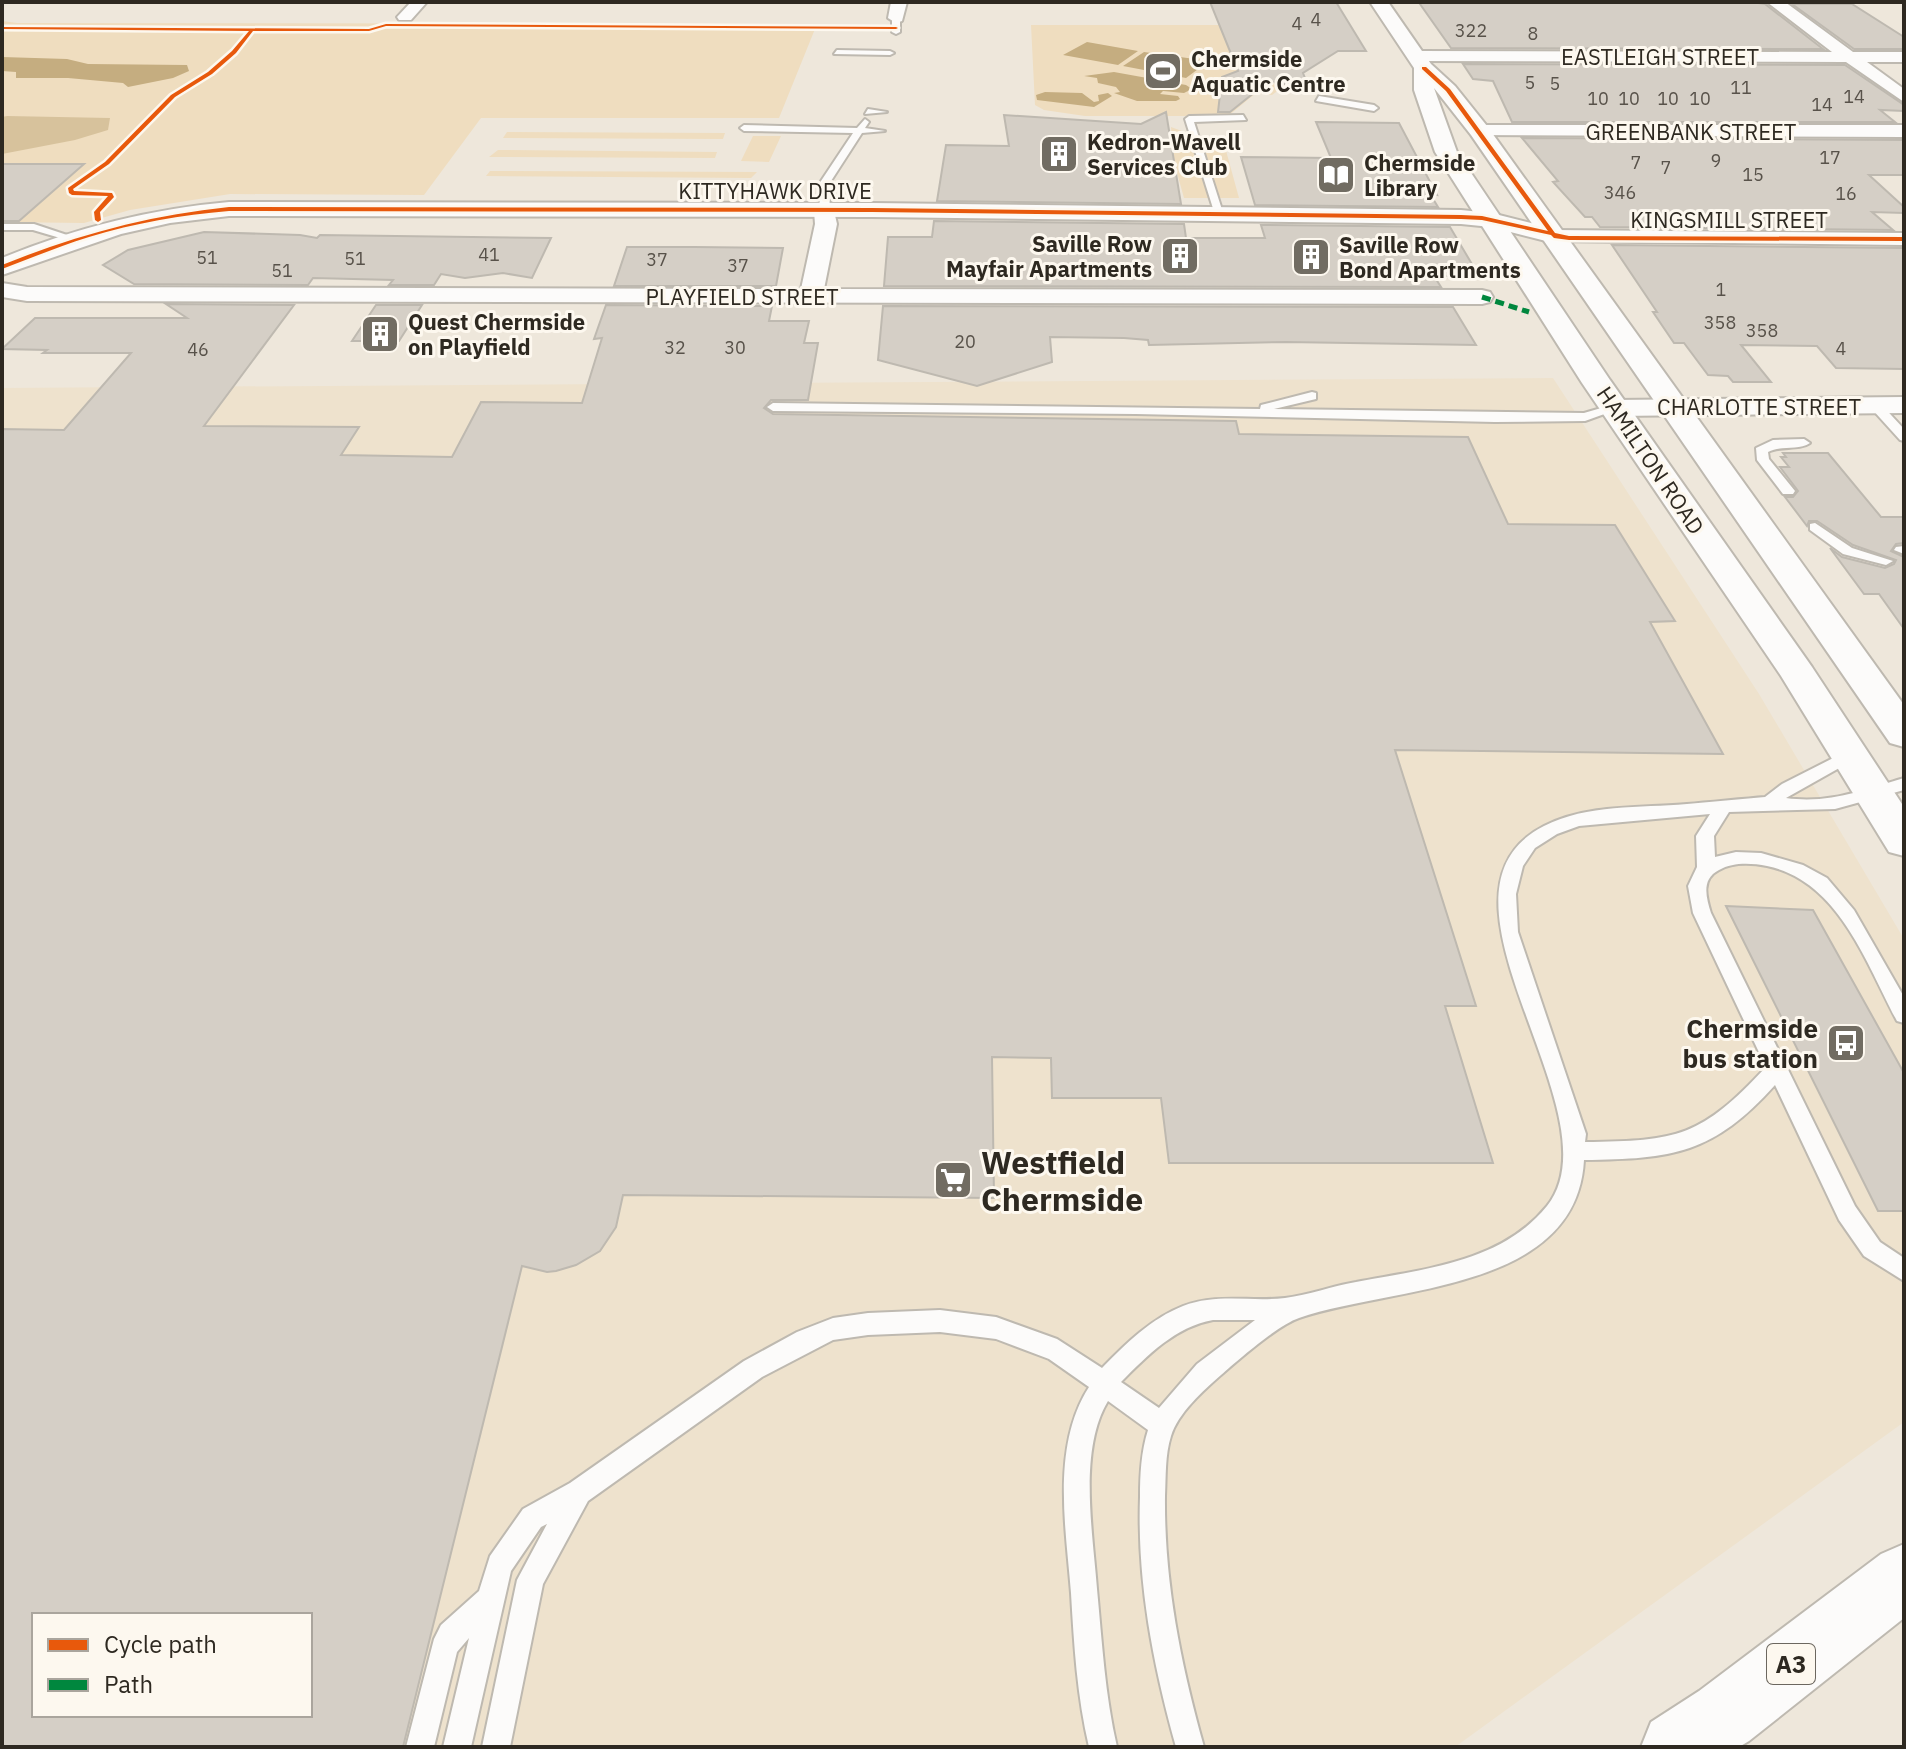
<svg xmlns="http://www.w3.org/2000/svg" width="1906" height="1749" font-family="'IBM Plex Sans',sans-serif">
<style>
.built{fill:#eee2cd;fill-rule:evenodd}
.green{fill:#efddbf}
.forest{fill:#d7c29c}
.water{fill:#c5ad80}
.building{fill:#d5cfc6;stroke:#beb9b0;stroke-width:2;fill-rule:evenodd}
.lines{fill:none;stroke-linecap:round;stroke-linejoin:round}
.service-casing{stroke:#beb9b0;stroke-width:4}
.minor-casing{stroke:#beb9b0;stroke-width:4}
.tertiary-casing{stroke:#beb9b0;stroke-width:4}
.secondary-casing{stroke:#beb9b0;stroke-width:4}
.trunk-casing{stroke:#beb9b0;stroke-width:4}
.service{fill:#fcfbfa;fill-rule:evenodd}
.minor{fill:#fcfbfa;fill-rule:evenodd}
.tertiary{fill:#fcfbfa;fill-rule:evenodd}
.secondary{fill:#fcfbfa;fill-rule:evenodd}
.trunk{fill:#fcfbfa;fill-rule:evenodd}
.quiet{stroke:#00873e;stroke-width:5;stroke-dasharray:9 5;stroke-linecap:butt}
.cycleway-casing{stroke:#fdf8ef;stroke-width:5}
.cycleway{fill:#e8590c;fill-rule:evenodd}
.labels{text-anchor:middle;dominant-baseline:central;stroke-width:6;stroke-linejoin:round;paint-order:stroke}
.far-number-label{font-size:18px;fill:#58524a}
.far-street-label{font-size:22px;fill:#2e2921;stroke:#fdf8ef}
.far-poi-label{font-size:22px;font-weight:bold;fill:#2e2921;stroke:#fdf8ef;text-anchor:start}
.shield{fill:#fdf8ef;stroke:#6c675f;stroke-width:2}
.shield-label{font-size:24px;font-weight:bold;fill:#2e2921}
.poi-label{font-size:26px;font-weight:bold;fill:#2e2921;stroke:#fdf8ef;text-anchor:end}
.near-poi-label{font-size:32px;font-weight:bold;fill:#2e2921;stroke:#fdf8ef;text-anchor:start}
</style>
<rect width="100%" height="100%" fill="#eee7db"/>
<path class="built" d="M1553,378L1759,694L1904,939V1422L1455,1747H2V388ZM34,1615H310V1715H34Z"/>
<path class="green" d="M2,21L17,23L817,24L779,118H481L424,195L230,194L130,210L84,223L2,222Z
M1031,25H1228L1295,78L1272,95L1256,93L1228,116H1085L1044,110L1035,105Z
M1171,127L1225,147L1239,198H1184L1174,162Z
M507,132L725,133L723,139L503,138Z
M753,136H781L769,162L741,161Z
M498,150L717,152L715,158L489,157Z
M490,171L757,172L751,178L486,176Z"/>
<path class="forest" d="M2,117L7,116L110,118L108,130L75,140L2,154Z"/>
<path class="water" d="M1087,42L1138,51L1118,65L1063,55Z
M1144,52L1209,61L1186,78L1123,66Z
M2,57L67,59L88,64L187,65L189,71L173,78L128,87L123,83L68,78H16V72L2,71Z
M1114,72L1186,85L1192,89L1184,93L1163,91L1160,94L1178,96L1180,99L1176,101H1137L1114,93L1120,92L1116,87L1098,83L1097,78L1084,76Z
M1045,92L1082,93L1094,102L1099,101L1098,95L1108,93L1112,96L1094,107L1037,100L1036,95Z"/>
<path class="building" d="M1210,2H1336L1366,51H1338L1303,73L1309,88L1272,82L1265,84L1230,112H1218L1222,77L1238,71Z
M1423,2H1751L1765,4L1823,49L1451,48L1420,4Z
M1792,4H1852L1904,37V49H1854Z
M1463,64L1845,65L1904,105V111L1880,110L1895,122H1512L1493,81L1473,79Z
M1166,112L1181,204L937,201L946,145L1009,146L1004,115L1141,124Z
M1316,122L1399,123L1437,195L1430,194L1438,207L1255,205L1241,157L1331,158Z
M1522,138L1904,140V175H1869L1904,207V213L1872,212L1893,230L1600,227L1592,217H1585L1553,182L1558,181Z
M2,164H84L19,221H2Z
M934,221L1184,224L1186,238H1265L1261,225L1450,227L1479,276H1434L1441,287L884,286L888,237H932Z
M204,232L300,235L317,238L320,235L551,238L532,278L503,273L465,278L441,274L434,285H389L393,280L313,278L308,285L134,284L103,265L128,250Z
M1612,245L1904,248V369L1836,368L1817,346L1741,345L1771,382H1733L1728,376L1708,375L1684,343H1674L1653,312H1657Z
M627,247H694L783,248L776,286H614Z
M166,304L294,305L204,426L359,427L341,455L452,457L481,402L582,403L602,338L594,339L606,305L772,306L769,321H809L804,343H818L808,400H771L764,408L773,414L1236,421L1239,434L1468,437L1508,524L1615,525L1675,621L1650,622L1723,754L1395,750L1476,1006H1445L1493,1163H1169L1161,1098H1052L1051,1058L992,1057L994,1198L623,1195L616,1227L600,1251L576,1265L556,1271L547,1272L522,1266L403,1747H2V429L64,430L131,353H43L47,350L2,349L35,318H187ZM34,1615H310V1715H34Z
M376,305H422L399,341H352Z
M883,306L1453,307L1476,345L1286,342L1149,345L1148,340L1124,338L1050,337L1052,362L977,386L878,360Z
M1783,453H1828L1881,517H1904V543L1896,544L1891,551L1904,557V629L1879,594H1864L1830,548L1842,557L1885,568L1894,564L1896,560L1853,545L1817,521H1809L1807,526L1785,497H1793L1798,491L1780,467H1789L1781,457H1786Z
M1726,906L1813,910L1904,1073V1211H1878Z"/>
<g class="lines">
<defs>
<path id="service" d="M896,16L900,18V32L896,34L892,32V18Z
M837,50L890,51L894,53L890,55L834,54Z
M1319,96L1374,105L1378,108L1374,111L1316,101Z
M868,109L887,112L865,114Z
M1243,115L1246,120L1194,122L1224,216L1216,218L1185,119L1189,116Z
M865,119L869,122L865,128L885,131L862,133L831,181L829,211L824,214L819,211L821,181L853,133L744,131L740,128L744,125L857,128Z
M2,224H34L82,240L77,243L33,230H2Z
M1312,392L1316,393V399L1274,409L1584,413L1615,404L1621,408L1585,421L1495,422L1136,414L773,411L767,407L773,403L1260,409L1261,405Z
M1871,402H1879L1904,429V441L1900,440L1871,408Z
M1773,440L1804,439L1810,443C1798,451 1781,445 1768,452L1769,459L1795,491L1793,494H1783L1757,460L1756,448Z
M1815,523L1852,548L1893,561L1886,565L1843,554L1810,530V524Z
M1904,546V554L1894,550L1896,547Z
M1851,749L1859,754L1857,758L1786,798C1829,804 1864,790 1904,778V790L1835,809L1729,812L1714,836L1715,857L1736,852L1761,853L1803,865L1827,878L1854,910L1904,997V1023L1897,1021C1866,963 1839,881 1767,866C1751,863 1733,862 1719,870C1701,879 1706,897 1711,913L1855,1206L1880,1242L1904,1258V1281L1864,1256L1839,1220L1775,1085C1713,1154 1673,1159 1584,1160C1577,1293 1390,1286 1299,1318C1278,1325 1238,1360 1221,1375C1203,1391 1178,1413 1171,1436C1165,1455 1166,1476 1165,1496C1164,1582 1181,1665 1204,1747H1176C1153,1665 1137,1582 1140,1497C1140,1475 1141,1452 1148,1430L1108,1401C1078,1450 1093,1534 1097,1589C1102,1642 1105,1695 1117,1747H1089C1077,1696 1074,1645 1071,1593C1066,1528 1051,1446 1089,1387L1049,1359L996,1339L940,1332L868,1335L833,1340L762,1377L588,1501L543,1584L510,1747H482L517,1580L547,1524L541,1527L511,1571L471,1747H443L469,1638L457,1652L434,1747H406L434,1639L441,1625L479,1591L490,1556L523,1509L570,1483L744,1361L797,1332L833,1318L868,1313L940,1310L996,1317L1057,1339L1102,1368C1125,1344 1152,1318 1183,1306C1217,1293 1250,1302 1285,1298C1309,1295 1332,1286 1356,1282C1423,1269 1501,1263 1547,1206C1621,1114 1410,894 1544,826C1587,804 1640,808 1687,804C1713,802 1739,799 1765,797L1782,784ZM1710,814L1696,836L1697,867L1688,886L1693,913L1766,1067C1701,1137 1678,1141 1585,1142L1586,1134L1518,932L1516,894L1523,866L1535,848L1557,834L1579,826ZM1213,1320H1255L1197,1364L1159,1408L1121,1382C1148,1355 1175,1327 1213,1320Z"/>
<path id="minor" d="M411,2H427L411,20H399L397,17Z
M891,2H907L902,21L896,23L888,18Z
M1767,2H1785L1853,52H1904V62H1867L1904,89V102L1846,62L1416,61L1408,56L1416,51L1832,52Z
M1479,125H1904V137L1472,135L1470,131Z
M824,205L834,211L837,224L824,289L1482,290L1490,292L1493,297L1490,302L1482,304L27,301L2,297V283L27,287L801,289L815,224L814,211Z
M1554,230L1904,233V245L1546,241L1543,236L1546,231Z
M1904,397V413L1615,416L1606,413L1602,408L1606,403L1615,400Z"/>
<path id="tertiary" d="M229,202L872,203L1461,210L1491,213L1563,231L1566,236L1563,241L1554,243L1491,227L1461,224L872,217L229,216L170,223L121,234L2,275V258C75,228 150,209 229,202Z"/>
<path id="secondary" d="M1370,2H1388L1431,64L1455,86L1487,126L1904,705V747L1890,743L1471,135L1434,88L1457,152L1610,380L1812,667L1904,807V856L1889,852L1781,676L1582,383L1435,152L1414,90V68Z"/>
<path id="trunk" d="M1904,1544V1618L1749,1741L1739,1747H1641L1651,1722L1699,1691L1881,1554Z"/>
</defs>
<use href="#service" class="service-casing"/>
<use href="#minor" class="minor-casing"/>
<use href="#tertiary" class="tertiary-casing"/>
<use href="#secondary" class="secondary-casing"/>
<use href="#trunk" class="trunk-casing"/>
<use href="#service" class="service"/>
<use href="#minor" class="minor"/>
<use href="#tertiary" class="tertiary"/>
<use href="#secondary" class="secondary"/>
<use href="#trunk" class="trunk"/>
<path class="quiet" d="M1482,297L1529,312"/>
<defs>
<path id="cycleway" d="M386,24L896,27L898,28L896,29L386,26L369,31H253L236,53L212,74L175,97L109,164L73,189L74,191L112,193L114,197L100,212L101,220L98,222L95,220L94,212L108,196L72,195L69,193L68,188L105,162L171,95L208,72L232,51L249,31L2,29V27L369,29Z
M1422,67H1426L1450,89L1555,233L1569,236L1904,237V241L1569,240L1554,238L1551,235L1482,220L1461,219L872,212L229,211C181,215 135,223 89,237C60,246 31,258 2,269V265C76,235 150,215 229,207L872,208L1461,215L1482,216L1548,231L1446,91L1422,69Z"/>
</defs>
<use href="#cycleway" class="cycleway-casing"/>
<use href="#cycleway" class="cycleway"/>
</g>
<defs>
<symbol id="stadium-square" viewBox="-11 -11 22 22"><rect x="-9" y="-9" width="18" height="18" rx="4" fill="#716c62" stroke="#fdf8ef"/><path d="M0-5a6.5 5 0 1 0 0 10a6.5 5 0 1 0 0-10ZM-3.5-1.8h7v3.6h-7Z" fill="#fff"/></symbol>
<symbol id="building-square" viewBox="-11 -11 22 22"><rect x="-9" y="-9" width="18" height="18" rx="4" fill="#716c62" stroke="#fdf8ef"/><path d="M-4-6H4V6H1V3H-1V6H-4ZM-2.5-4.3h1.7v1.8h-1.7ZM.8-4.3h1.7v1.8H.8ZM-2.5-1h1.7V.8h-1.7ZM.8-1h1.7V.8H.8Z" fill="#fff"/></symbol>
<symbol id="library-square" viewBox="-11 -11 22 22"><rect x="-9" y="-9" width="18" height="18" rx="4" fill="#716c62" stroke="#fdf8ef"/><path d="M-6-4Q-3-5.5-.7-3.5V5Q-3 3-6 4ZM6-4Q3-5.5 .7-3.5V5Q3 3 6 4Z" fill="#fff"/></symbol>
<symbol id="bus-square" viewBox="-11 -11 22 22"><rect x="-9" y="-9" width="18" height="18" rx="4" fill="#716c62" stroke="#fdf8ef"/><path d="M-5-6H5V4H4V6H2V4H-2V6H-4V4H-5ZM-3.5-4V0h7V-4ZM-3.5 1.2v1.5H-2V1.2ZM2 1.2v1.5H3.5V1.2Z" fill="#fff"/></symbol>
<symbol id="supermarket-square" viewBox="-11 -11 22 22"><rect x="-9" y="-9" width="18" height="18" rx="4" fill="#716c62" stroke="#fdf8ef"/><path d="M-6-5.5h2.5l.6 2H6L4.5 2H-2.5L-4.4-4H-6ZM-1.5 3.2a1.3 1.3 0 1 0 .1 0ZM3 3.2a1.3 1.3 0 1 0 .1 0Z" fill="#fff"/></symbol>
</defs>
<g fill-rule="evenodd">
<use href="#stadium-square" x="1141" y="49" width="44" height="44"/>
<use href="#building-square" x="1037" y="132" width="44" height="44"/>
<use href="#library-square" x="1314" y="153" width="44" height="44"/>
<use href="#building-square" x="1158" y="234" width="44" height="44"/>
<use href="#building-square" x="1289" y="235" width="44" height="44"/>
<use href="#building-square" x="358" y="312" width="44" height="44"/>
<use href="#bus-square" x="1824" y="1021" width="44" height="44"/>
<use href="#supermarket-square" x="931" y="1158" width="44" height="44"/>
</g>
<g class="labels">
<g class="far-number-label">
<text x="1316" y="19">4</text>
<text x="1297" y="23">4</text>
<text x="1471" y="30">322</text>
<text x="1533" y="33">8</text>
<text x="1530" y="82">5</text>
<text x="1555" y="83">5</text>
<text x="1741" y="87">11</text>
<text x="1854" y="96">14</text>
<text x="1598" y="98">10</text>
<text x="1629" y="98">10</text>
<text x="1668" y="98">10</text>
<text x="1700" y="98">10</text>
<text x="1822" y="104">14</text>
<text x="1830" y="157">17</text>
<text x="1716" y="160">9</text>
<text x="1636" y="162">7</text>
<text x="1666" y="167">7</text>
<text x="1753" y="174">15</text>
<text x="1620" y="192">346</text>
<text x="1846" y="193">16</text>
<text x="489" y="254">41</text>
<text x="207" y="257">51</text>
<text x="355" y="258">51</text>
<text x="657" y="259">37</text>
<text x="738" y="265">37</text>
<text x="282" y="270">51</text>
<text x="1721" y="289">1</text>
<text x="1720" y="322">358</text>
<text x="1762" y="330">358</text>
<text x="965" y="341">20</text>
<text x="675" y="347">32</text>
<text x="735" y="347">30</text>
<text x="1841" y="348">4</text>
<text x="198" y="349">46</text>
</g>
<g class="far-street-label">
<text x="1660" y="56">EASTLEIGH STREET</text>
<text x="1691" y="131">GREENBANK STREET</text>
<text x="775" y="190">KITTYHAWK DRIVE</text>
<text x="1729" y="219">KINGSMILL STREET</text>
<text x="742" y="296">PLAYFIELD STREET</text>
<text x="1759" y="406">CHARLOTTE STREET</text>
<text transform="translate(1651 460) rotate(56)">HAMILTON ROAD</text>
</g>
<g class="far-poi-label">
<text x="1191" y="58">Chermside<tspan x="1191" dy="25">Aquatic Centre</tspan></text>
<text x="1087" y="141">Kedron-Wavell<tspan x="1087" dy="25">Services Club</tspan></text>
<text x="1364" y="162">Chermside<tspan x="1364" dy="25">Library</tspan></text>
<text x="1152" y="243" text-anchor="end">Saville Row<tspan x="1152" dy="25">Mayfair Apartments</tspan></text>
<text x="1339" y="244">Saville Row<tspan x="1339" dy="25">Bond Apartments</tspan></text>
<text x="408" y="321">Quest Chermside<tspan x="408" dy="25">on Playfield</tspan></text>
</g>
<rect class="shield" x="1767" y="1644" width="48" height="40" rx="6"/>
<g class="shield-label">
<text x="1791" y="1664">A3</text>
</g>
<g class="poi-label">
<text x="1818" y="1028">Chermside<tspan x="1818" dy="30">bus station</tspan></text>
</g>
<g class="near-poi-label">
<text x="981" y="1162">Westfield<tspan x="981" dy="37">Chermside</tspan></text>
</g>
</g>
<rect width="1906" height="1749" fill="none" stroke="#2e2921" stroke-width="8"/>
<rect x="32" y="1613" width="280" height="104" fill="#fdf8ef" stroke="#aaa59d" stroke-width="2"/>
<rect x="48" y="1639" width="40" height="12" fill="#e8590c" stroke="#aaa59d" stroke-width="2"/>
<text x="104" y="1653" font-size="24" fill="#2e2921">Cycle path</text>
<rect x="48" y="1679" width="40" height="12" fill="#00873e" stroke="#aaa59d" stroke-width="2"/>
<text x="104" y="1693" font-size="24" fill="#2e2921">Path</text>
</svg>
